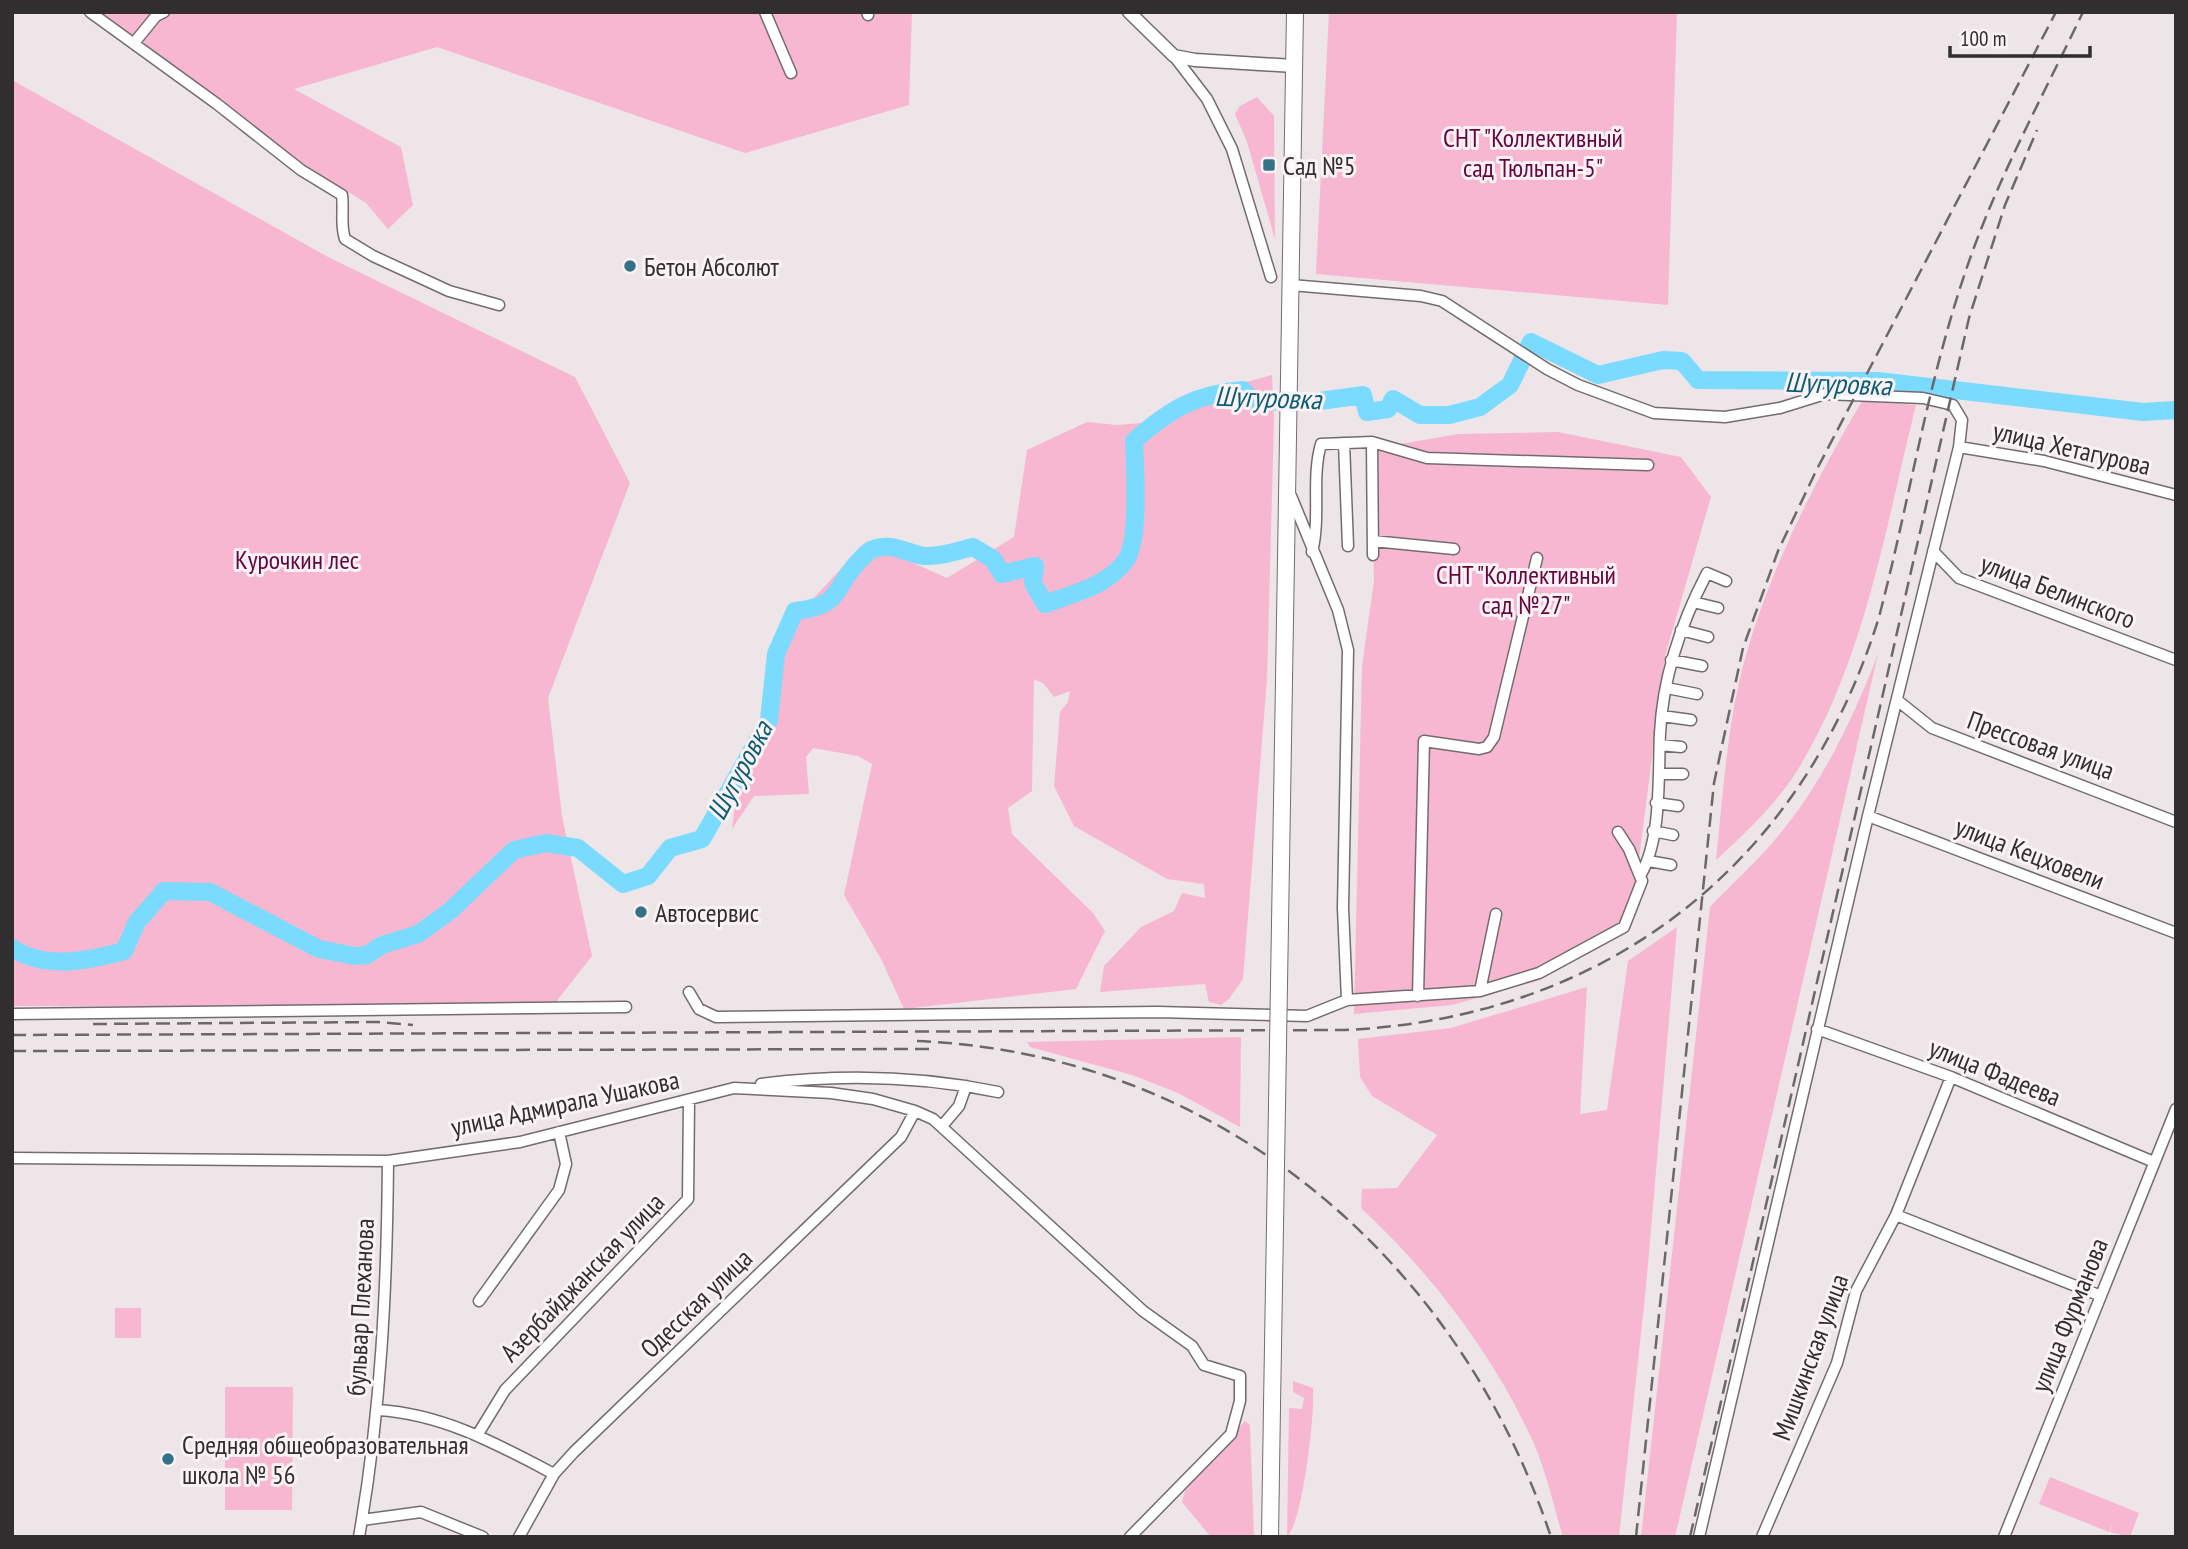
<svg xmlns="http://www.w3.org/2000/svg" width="2188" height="1549" font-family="'PT Sans Narrow',sans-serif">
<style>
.green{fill:#f7b7d0}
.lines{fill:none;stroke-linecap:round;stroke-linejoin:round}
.river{stroke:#7adbfe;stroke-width:18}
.minor-casing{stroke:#736c6e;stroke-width:13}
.tertiary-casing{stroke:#736c6e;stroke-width:15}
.primary-casing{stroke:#736c6e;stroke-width:18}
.minor{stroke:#fff;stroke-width:10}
.tertiary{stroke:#fff;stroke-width:12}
.primary{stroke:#fff;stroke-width:16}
.rail{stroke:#6c6869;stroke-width:2.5;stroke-dasharray:14 7;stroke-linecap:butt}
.primary-bridge-casing{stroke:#736c6e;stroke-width:18;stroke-linecap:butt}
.primary-bridge{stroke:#fff;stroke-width:16}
.poi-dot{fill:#347288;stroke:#faf2f5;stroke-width:2.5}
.labels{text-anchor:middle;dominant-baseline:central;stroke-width:6;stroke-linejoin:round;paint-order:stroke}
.park-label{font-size:26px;fill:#66063c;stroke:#faf2f5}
.poi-label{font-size:26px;fill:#312e2f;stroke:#faf2f5;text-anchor:start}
.street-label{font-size:26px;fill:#312e2f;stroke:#faf2f5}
.water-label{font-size:28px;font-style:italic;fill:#0d5e75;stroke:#faf2f5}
</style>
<rect width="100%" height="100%" fill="#ede5e8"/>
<path class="green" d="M93,12H912L909,105L745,153L437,47L294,89L401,147L413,205L388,229L366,203L295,159Z
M1329,12H1677L1668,305L1316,274Z
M12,80L328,257L575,377L630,483L548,698L562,816L592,956L552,1007L12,1006Z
M1257,97L1274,116L1275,239L1247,142L1235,114L1240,106Z
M1272,375L1274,421L1267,679L1243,979L1229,999L1221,1005L1209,1002L1205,984L1100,992L1104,966L1141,927L1174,911L1182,893L1205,898L1204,884L1167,879L1074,826L1054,786L1060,712L1068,702L1070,691L1054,697L1044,684L1034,679L1032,791L1008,808L1012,834L1093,913L1105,931L1076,989L904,1009L881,959L844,895L872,764L858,756L813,748L806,757L809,794L754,796L732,829L739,774L778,708L768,683L794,619L866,542L947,578L1014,537L1027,450L1087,422L1117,425L1153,422L1188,398Z
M1862,401L1916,405C1885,529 1864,665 1795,774C1774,806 1744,835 1716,860C1723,794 1727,724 1745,659C1770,569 1815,481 1862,401Z
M1558,432L1681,457L1711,497L1665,656L1630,929L1537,981L1452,1005L1354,1014L1362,666L1374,581L1371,449L1458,434Z
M1878,654L1675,1537H1641L1710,907C1731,885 1754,864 1774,841C1821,786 1852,721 1878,654Z
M1677,927L1646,1287L1619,1537H1563C1553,1504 1545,1466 1530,1435C1490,1350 1429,1271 1361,1208L1362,1189L1397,1188L1437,1135L1372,1096L1360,1077L1358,1039L1451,1028L1587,987L1580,1114L1607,1110L1628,961Z
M1241,1037L1240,1127L1178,1093L1132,1075L1030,1047L1027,1042Z
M115,1308H141V1338H115Z
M1293,1381L1313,1388C1315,1414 1303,1521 1287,1537L1289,1408L1302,1409L1304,1398L1293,1392Z
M225,1387H293L292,1510H225Z
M1245,1421L1250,1425L1254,1537H1211L1182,1502L1185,1491Z
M2050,1477L2139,1513L2130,1537L2110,1532L2113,1522L2109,1532L2039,1504Z"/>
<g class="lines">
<path class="river" d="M12,948C46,970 87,961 124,951L137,922L164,891L210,892L319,949L355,956L367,955L382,945L418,934L450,911L514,850L546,843L578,848L623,884L648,876L670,848L702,839L769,720L776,654L795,611C844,605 831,590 859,561C863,557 867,552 871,550C892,541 905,553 924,556C940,557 957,551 973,547L993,559L1002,574L1035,566L1033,583L1045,604C1072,594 1108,586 1126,560C1140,540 1135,467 1134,441C1170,409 1195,394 1243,390L1253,401L1313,402L1363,395L1367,412L1388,409L1393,399L1420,415H1449L1480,407L1510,385L1531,342L1598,375L1663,360L1682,361L1698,380L1878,381L2143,412L2176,410"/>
<defs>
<path id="minor" d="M90,12L217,104L301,170L342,195C344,211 340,224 345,239L373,256L449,291L499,305
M765,12L791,73
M867,12L868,15
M134,43L156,16L164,12
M1174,56L1207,99L1232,149L1271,277
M1291,285L1421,296L1442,301L1547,369L1578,385L1654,413L1725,417L1780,408L1825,394L1923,398L1953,405L1962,420L1959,447L1868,816L1699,1537
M1372,442L1427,458L1648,465
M1344,443L1348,546
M1959,447L2044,461L2176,495
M1291,496L1338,610L1348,650L1343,908L1347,1000
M1373,541L1454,549
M1933,551L1959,578L2176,660
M1312,552C1321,516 1311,479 1321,444L1372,442L1373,555
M1693,602L1718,608
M1681,630L1708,637
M1671,660L1702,666
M1667,688L1697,694
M1897,700L1932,728L2176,822
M1662,716L1691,720
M1660,745L1681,747
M1660,774H1683
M1656,803L1678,806
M1868,816L2176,933
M1653,831L1673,835
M1649,861L1671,865
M1640,876C1662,839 1658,776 1660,733C1663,676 1681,623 1707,573L1726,581
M1480,991L1539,973L1624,927L1642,881L1629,849L1618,832
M689,992L699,1009L716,1017L1158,1012L1307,1016L1347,1000L1480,991L1496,914
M1418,996L1424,741L1479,749L1487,747L1494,737L1537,558
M12,1014L626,1007
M1817,1029L1951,1077L2154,1162
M761,1084C840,1074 920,1076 998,1092
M942,1126L959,1106L966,1086
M12,1158L388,1161L520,1142L734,1088L831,1093L873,1099L915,1111L933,1119L1143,1311L1192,1346L1204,1365L1240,1376V1401L1231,1434L1130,1537
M1896,1215L2101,1296
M479,1301L559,1190L566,1164L559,1132
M378,1410C443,1414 497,1444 554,1474
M478,1434L505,1390L688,1199L689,1100
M362,1520L421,1512L483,1537
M359,1537C381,1412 387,1287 388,1161
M519,1537L554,1474L574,1452L901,1137L915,1111
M1762,1537L1837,1363L1856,1291L1896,1215L1951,1077
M2004,1537L2176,1109"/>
<path id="tertiary" d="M1129,12L1174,56L1195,60L1294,66"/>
<path id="primary" d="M1279,984L1295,12
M1270,1537L1272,1406"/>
</defs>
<use href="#minor" class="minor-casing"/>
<use href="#tertiary" class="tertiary-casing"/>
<use href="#primary" class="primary-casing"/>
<use href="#minor" class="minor"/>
<use href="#tertiary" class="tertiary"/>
<use href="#primary" class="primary"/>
<path class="rail" d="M93,1024L378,1022L413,1025
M12,1035L1345,1030C1605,1018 1802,866 1879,617C1909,503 1927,385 1965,273C1995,183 2042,98 2083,12
M917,1041C1217,1053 1458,1257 1551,1537
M12,1051L929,1049
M1636,1537L1714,783L1743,648L1778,551L1816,471L2056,12
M1690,1537L1969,318L2005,205L2037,130"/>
<defs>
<path id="primary-bridge" d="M1272,1406L1279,984"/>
</defs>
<use href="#primary-bridge" class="primary-bridge-casing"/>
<use href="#primary-bridge" class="primary-bridge"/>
</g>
<g class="poi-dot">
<rect x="1262" y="158" width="14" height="14" rx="3.5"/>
<circle cx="630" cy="266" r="7"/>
<circle cx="641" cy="912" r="7"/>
<circle cx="168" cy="1459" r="7"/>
</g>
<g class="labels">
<g class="park-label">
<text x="1533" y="137">СНТ "Коллективный<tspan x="1533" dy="30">сад Тюльпан-5"</tspan></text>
<text x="297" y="559">Курочкин лес</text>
<text x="1526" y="574">СНТ "Коллективный<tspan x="1526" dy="30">сад №27"</tspan></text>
</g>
<g class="poi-label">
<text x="1283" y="165">Сад №5</text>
<text x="644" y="266">Бетон Абсолют</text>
<text x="655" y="912">Автосервис</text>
<text x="182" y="1444">Средняя общеобразовательная<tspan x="182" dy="30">школа № 56</tspan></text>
</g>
<g class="street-label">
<text transform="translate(2072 448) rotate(13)">улица Хетагурова</text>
<text transform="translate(2058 591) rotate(21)">улица Белинского</text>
<text transform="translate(2041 745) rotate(20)">Прессовая улица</text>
<text transform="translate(2030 853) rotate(21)">улица Кецховели</text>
<text transform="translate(1995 1072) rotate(22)">улица Фадеева</text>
<text transform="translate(565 1103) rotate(-12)">улица Адмирала Ушакова</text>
<text transform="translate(582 1277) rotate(-46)">Азербайджанская улица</text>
<text transform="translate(696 1303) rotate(-44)">Одесская улица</text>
<text transform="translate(360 1307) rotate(-87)">бульвар Плеханова</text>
<text transform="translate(2069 1315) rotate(-68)">улица Фурманова</text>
<text transform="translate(1810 1357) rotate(-70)">Мишкинская улица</text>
</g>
<g class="water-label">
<text transform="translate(1838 383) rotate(2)">Шугуровка</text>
<text transform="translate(1268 397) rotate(2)">Шугуровка</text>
<text transform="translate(739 770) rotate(-62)">Шугуровка</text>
</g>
</g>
<rect width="2188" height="1549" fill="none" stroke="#312e2f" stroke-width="28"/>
<path d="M1950 46v10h140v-10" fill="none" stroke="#312e2f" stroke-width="3.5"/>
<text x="1960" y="46" font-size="21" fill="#312e2f" stroke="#faf2f5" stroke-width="5" paint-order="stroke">100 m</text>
</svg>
